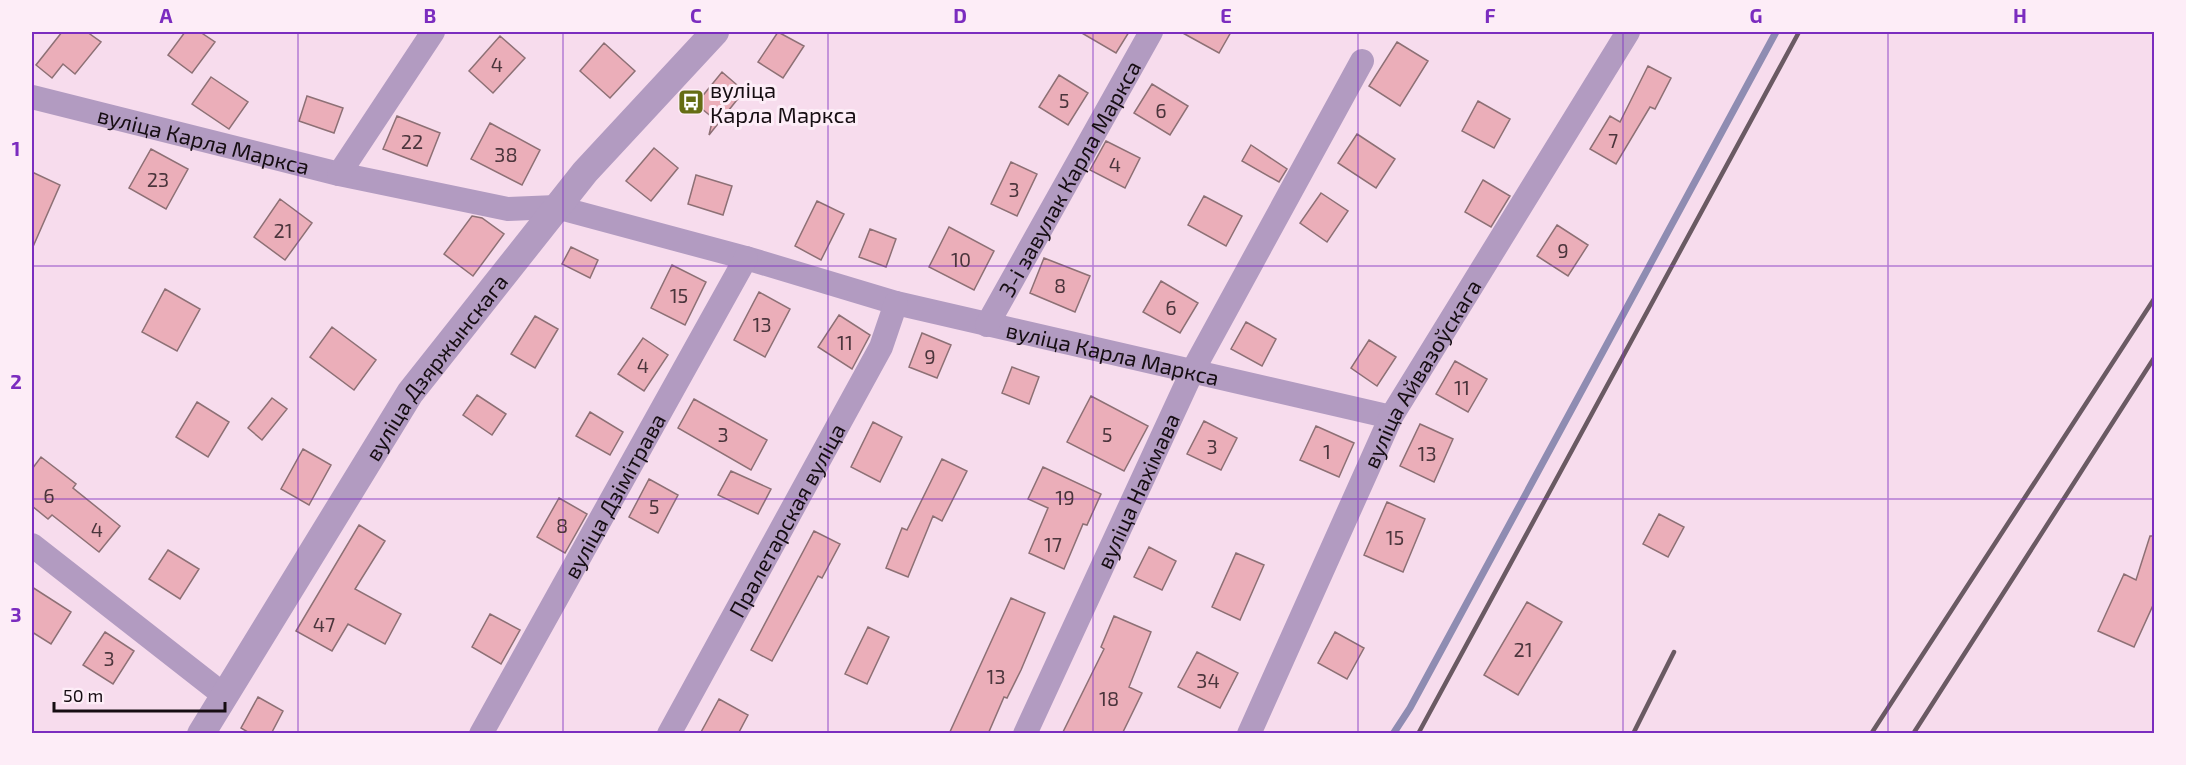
<svg xmlns="http://www.w3.org/2000/svg" width="2186" height="765" font-family="'Exo 2',sans-serif">
<style>
.lines{fill:none;stroke-linecap:round;stroke-linejoin:round}
.stream{stroke:#8f8cb2;stroke-width:7}
.building{fill:#ebaeb9;stroke:#8d7075;stroke-width:1.5}
.minor{stroke:#b29bc1;stroke-width:24}
.tertiary{stroke:#b29bc1;stroke-width:28}
.rail{stroke:#6a5a63;stroke-width:4.5}
.grid{fill:none;stroke:#7b2cbf;stroke-width:1.5;stroke-opacity:0.55}
.labels{text-anchor:middle;dominant-baseline:central;stroke-width:6;stroke-linejoin:round;paint-order:stroke}
.number-label{font-size:20px;fill:#4b353c}
.poi-label{font-size:22px;fill:#160d12;stroke:#fdedf7;text-anchor:start}
.street-label{font-size:22px;fill:#160d12;stroke:#fdedf7}
.neatline{fill:none;stroke:#7b2cbf;stroke-width:2}
.grid-label{font-size:20px;text-anchor:middle;font-weight:bold;fill:#7b2cbf}
</style>
<rect width="100%" height="100%" fill="#f7dced"/>
<g class="lines">
<path class="stream" d="M1393,734L1410,708L1776,32"/>
</g>
<path class="building" d="M62,32H87L101,42L75,74L63,64L52,78L36,65Z
M185,32H200L215,42L192,73L168,55Z
M778,32L804,46L783,78L758,62Z
M1080,32H1129L1116,53Z
M1181,32H1231L1219,53Z
M500,36L525,58L493,93L469,71Z
M1397,42L1428,61L1400,106L1369,86Z
M604,43L635,71L610,98L580,71Z
M1648,66L1671,78L1655,109L1650,107L1616,164L1590,149L1610,116L1620,122Z
M722,72L744,91L709,135L713,118L696,104Z
M1059,75L1088,93L1068,125L1039,107Z
M211,77L248,102L229,129L192,104Z
M1152,84L1188,106L1170,135L1134,113Z
M307,96L343,108L334,133L299,121Z
M1478,101L1510,119L1494,148L1462,131Z
M397,116L440,133L427,166L383,149Z
M490,123L540,150L522,185L471,159Z
M1357,134L1395,159L1376,188L1338,163Z
M1106,141L1140,158L1125,188L1090,170Z
M1251,145L1287,169L1279,182L1242,161Z
M654,148L678,168L651,201L626,181Z
M151,149L188,169L166,209L129,188Z
M1011,162L1037,174L1017,216L991,204Z
M32,172L60,185L32,249Z
M696,175L732,186L723,215L688,204Z
M1483,180L1510,196L1491,227L1465,212Z
M1321,193L1348,211L1327,242L1300,223Z
M1204,196L1242,216L1226,246L1188,225Z
M280,199L312,223L285,260L254,237Z
M817,201L844,214L821,260L795,246Z
M472,216L482,218L504,234L473,276L444,254Z
M1557,225L1588,245L1568,276L1537,256Z
M949,227L994,251L974,290L929,267Z
M870,229L896,239L886,267L859,257Z
M571,247L598,260L590,278L562,264Z
M1044,258L1090,276L1075,312L1030,293Z
M672,265L706,282L685,325L651,308Z
M1161,281L1198,303L1180,333L1143,312Z
M165,289L200,309L177,351L142,332Z
M759,292L790,309L765,357L734,340Z
M839,315L870,335L852,369L818,347Z
M535,316L558,329L535,368L511,354Z
M1246,322L1276,339L1262,366L1231,349Z
M332,327L376,360L354,390L310,357Z
M922,333L951,345L937,378L909,367Z
M643,338L668,355L644,391L618,374Z
M1369,340L1396,357L1377,386L1351,368Z
M1455,361L1487,379L1468,412L1436,394Z
M1012,367L1039,377L1029,404L1002,393Z
M477,395L506,414L492,435L463,415Z
M1091,396L1148,426L1124,471L1067,442Z
M272,398L287,409L262,440L248,428Z
M694,399L767,440L751,470L678,428Z
M197,402L229,422L208,457L176,437Z
M590,412L623,432L610,455L576,436Z
M1204,421L1237,438L1221,470L1187,454Z
M873,422L902,437L880,482L851,467Z
M1420,424L1453,439L1434,482L1400,466Z
M1316,426L1354,443L1339,477L1300,460Z
M303,449L331,465L309,505L281,489Z
M41,457L76,484L73,488L120,526L99,552L52,515L48,519L32,506V469Z
M942,459L967,471L942,521L933,516L908,577L886,568L902,528L907,530Z
M1043,467L1101,494L1087,525L1083,524L1064,569L1029,553L1048,508L1028,499Z
M731,471L771,489L758,514L718,495Z
M649,479L678,495L658,533L629,517Z
M559,498L587,514L565,553L537,537Z
M1387,502L1425,519L1403,572L1364,555Z
M1659,514L1684,527L1668,557L1643,544Z
M359,525L385,541L355,589L401,614L385,644L348,624L332,651L296,631Z
M814,531L840,544L822,578L818,576L772,661L751,650Z
M2150,536H2154V603L2134,647L2098,631L2124,574L2136,580Z
M1149,547L1176,561L1162,590L1134,577Z
M168,550L199,569L180,599L149,579Z
M1236,553L1264,565L1240,620L1212,607Z
M32,587L71,612L51,644L32,632Z
M1011,598L1045,613L1021,670L1007,698L1004,697L988,734H949Z
M1527,602L1562,622L1518,695L1484,675Z
M490,614L520,630L501,664L472,647Z
M1114,616L1151,632L1129,687L1142,693L1122,734H1062L1104,649L1101,647Z
M868,627L889,637L867,684L845,674Z
M105,632L134,651L113,684L83,665Z
M1335,632L1364,648L1347,679L1318,663Z
M1197,652L1238,673L1220,708L1178,687Z
M258,697L283,711L271,734H251L241,728Z
M719,699L748,715L738,734H700Z"/>
<g class="lines">
<g class="minor">
<path id="s1" d="M32,97L339,174L508,209L556,207L746,258L896,303L1391,417"/>
<path d="M339,174L433,32"/>
<path id="s2" d="M987,325L1151,32"/>
<path d="M32,545L225,696"/>
<path id="s3" d="M481,734L746,258"/>
<path id="s4" d="M669,734L881,347L896,303"/>
<path id="s5" d="M1025,734L1192,372L1362,61"/>
<path id="s6" d="M1249,734L1391,417L1628,32"/>
</g>
<path class="tertiary" id="s7" d="M201,734L410,393L585,172L715,32"/>
<path class="rail" d="M1418,734L1799,32
M1633,734L1674,652
M1871,734L2154,299
M1913,734L2154,358"/>
</g>
<path class="grid" d="M298,32V734M563,32V734M828,32V734M1093,32V734M1358,32V734M1623,32V734M1888,32V734M32,266H2154M32,499H2154"/>
<defs>
<symbol id="bus-square" viewBox="-11 -11 22 22"><rect x="-9" y="-9" width="18" height="18" rx="4" fill="#656d14" stroke="#fdedf7"/><path d="M-5-6H5V4H4V6H2V4H-2V6H-4V4H-5ZM-3.5-4V0h7V-4ZM-3.5 1.2v1.5H-2V1.2ZM2 1.2v1.5H3.5V1.2Z" fill="#fff"/></symbol>
</defs>
<g fill-rule="evenodd">
<use href="#bus-square" x="676" y="87" width="30" height="30"/>
</g>
<g class="labels">
<g class="number-label">
<text x="497" y="64">4</text>
<text x="1064" y="100">5</text>
<text x="1161" y="110">6</text>
<text x="1613" y="140">7</text>
<text x="412" y="141">22</text>
<text x="506" y="154">38</text>
<text x="1115" y="164">4</text>
<text x="158" y="179">23</text>
<text x="1014" y="189">3</text>
<text x="283" y="230">21</text>
<text x="1563" y="250">9</text>
<text x="961" y="259">10</text>
<text x="1060" y="285">8</text>
<text x="679" y="295">15</text>
<text x="1171" y="307">6</text>
<text x="762" y="324">13</text>
<text x="845" y="342">11</text>
<text x="930" y="356">9</text>
<text x="643" y="365">4</text>
<text x="1462" y="387">11</text>
<text x="723" y="434">3</text>
<text x="1107" y="434">5</text>
<text x="1212" y="446">3</text>
<text x="1327" y="451">1</text>
<text x="1427" y="453">13</text>
<text x="49" y="495">6</text>
<text x="1065" y="497">19</text>
<text x="654" y="506">5</text>
<text x="562" y="525">8</text>
<text x="97" y="529">4</text>
<text x="1395" y="537">15</text>
<text x="1053" y="544">17</text>
<text x="324" y="624">47</text>
<text x="1523" y="649">21</text>
<text x="109" y="658">3</text>
<text x="996" y="676">13</text>
<text x="1208" y="680">34</text>
<text x="1109" y="698">18</text>
</g>
<g class="poi-label">
<text x="710" y="89">вуліца<tspan x="710" dy="25">Карла Маркса</tspan></text>
</g>
<g class="street-label">
<text stroke="none"><textPath href="#s1" startOffset="177">вуліца Карла Маркса</textPath></text>
<text stroke="none"><textPath href="#s2" startOffset="168">3-і завулак Карла Маркса</textPath></text>
<text stroke="none"><textPath href="#s1" startOffset="1113">вуліца Карла Маркса</textPath></text>
<text stroke="none"><textPath href="#s7" startOffset="436">вуліца Дзяржынскага</textPath></text>
<text stroke="none"><textPath href="#s6" startOffset="400">вуліца Айвазоўскага</textPath></text>
<text stroke="none"><textPath href="#s5" startOffset="268">вуліца Нахімава</textPath></text>
<text stroke="none"><textPath href="#s3" startOffset="273">вуліца Дзімітрава</textPath></text>
<text stroke="none"><textPath href="#s4" startOffset="244">Пралетарская вуліца</textPath></text>
</g>
</g>
<rect width="2186" height="765" fill="none" stroke="#fdedf7" stroke-width="66"/>
<path d="M54 702v9h171v-9" fill="none" stroke="#160d12" stroke-width="3"/>
<text x="63" y="702" font-size="18" fill="#160d12" stroke="#fdedf7" stroke-width="4.5" paint-order="stroke">50 m</text>
<rect x="33" y="33" width="2120" height="699" class="neatline"/>
<g class="grid-label">
<text x="166" y="23">A</text>
<text x="430" y="23">B</text>
<text x="696" y="23">C</text>
<text x="960" y="23">D</text>
<text x="1226" y="23">E</text>
<text x="1490" y="23">F</text>
<text x="1756" y="23">G</text>
<text x="2020" y="23">H</text>
<text x="16" y="156">1</text>
<text x="16" y="389">2</text>
<text x="16" y="622">3</text>
</g>
</svg>
